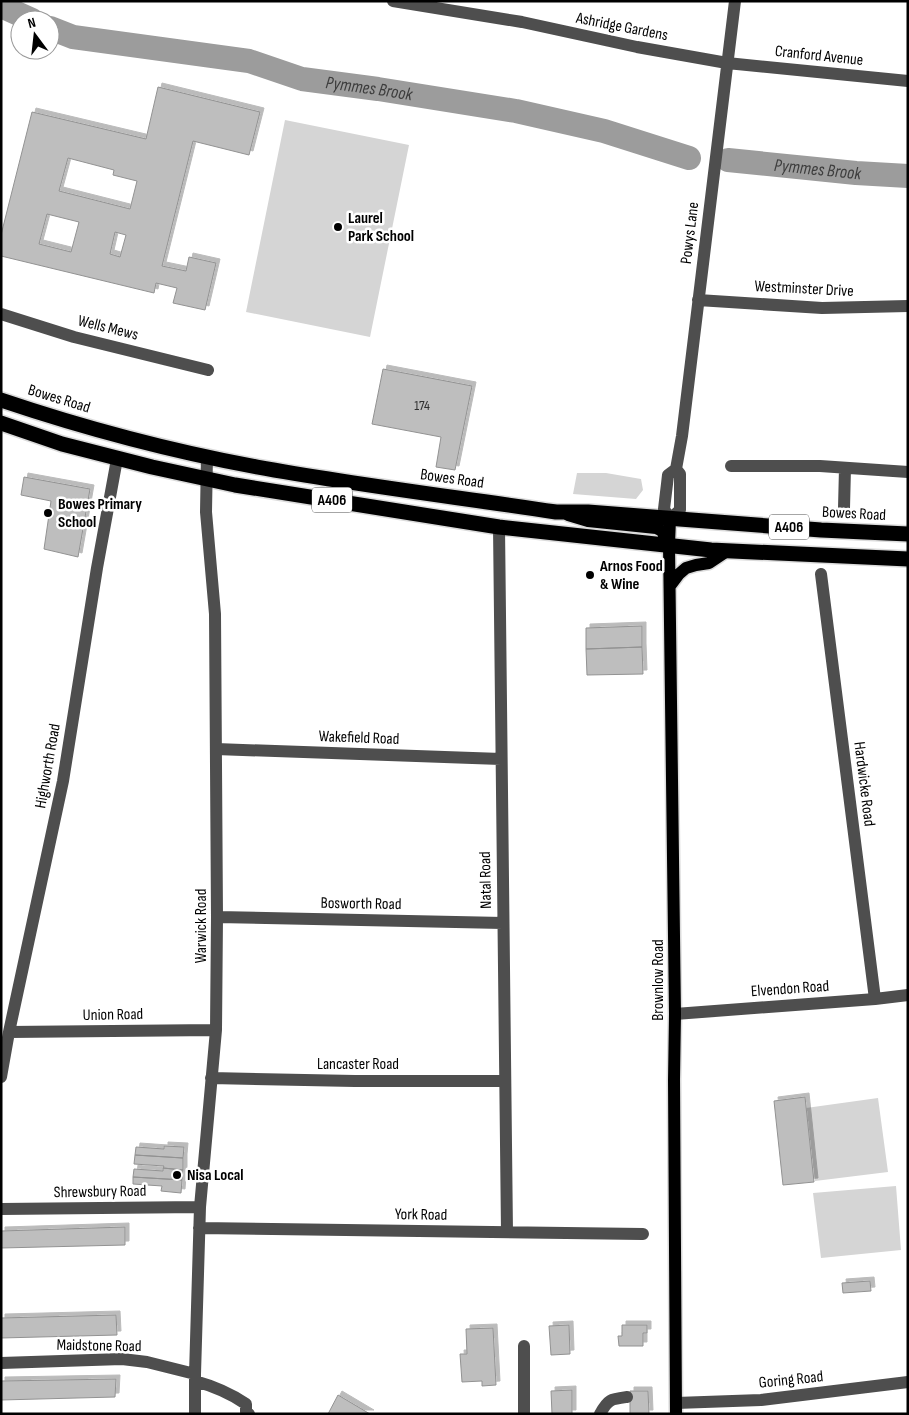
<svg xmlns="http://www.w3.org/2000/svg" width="909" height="1415" font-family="'Sofia Sans Condensed',sans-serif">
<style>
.green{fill:#d5d5d5}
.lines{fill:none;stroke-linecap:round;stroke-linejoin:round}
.river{stroke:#9c9c9c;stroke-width:24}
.building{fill:#bebebe;stroke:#929292;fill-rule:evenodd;filter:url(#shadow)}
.major-casing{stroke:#dbdbdb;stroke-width:15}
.highway-casing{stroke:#dbdbdb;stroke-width:18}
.minor{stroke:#4e4e4e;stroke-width:12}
.major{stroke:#000;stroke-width:12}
.highway{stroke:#000;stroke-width:15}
.poi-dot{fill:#000;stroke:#fff;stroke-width:2}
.labels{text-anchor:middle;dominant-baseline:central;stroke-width:5;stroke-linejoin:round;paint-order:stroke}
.number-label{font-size:14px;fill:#303030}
.shield{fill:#fff;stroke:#4c4c4c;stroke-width:1}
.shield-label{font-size:15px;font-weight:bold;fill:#000}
.street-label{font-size:16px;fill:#000;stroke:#fff}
.poi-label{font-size:16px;font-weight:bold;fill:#000;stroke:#fff;text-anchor:start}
.water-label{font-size:18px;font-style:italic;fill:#3d3d3d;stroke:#fff}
</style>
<defs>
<filter id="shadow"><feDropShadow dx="4" dy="-4" stdDeviation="0" flood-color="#0004"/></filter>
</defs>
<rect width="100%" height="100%" fill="#fff"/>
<path class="green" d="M285,120L409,145L370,337L246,312Z
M819,165L908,171V183L818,174Z
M577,473H606L641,479L643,490L636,499L573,494Z
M878,1098L888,1172L815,1181L806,1108Z
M896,1186L901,1250L821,1258L813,1193Z"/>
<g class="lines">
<g class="river">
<path d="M1,6L32,20"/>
<path id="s1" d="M50,28L73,37L249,61L302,79L378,89L516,111L604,131L689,158"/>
<path id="s2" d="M728,160L856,173L908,176"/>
</g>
</g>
<path class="building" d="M158,87L260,112L249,155L193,141L162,266L186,271L189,257L216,263L205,310L173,303L177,288L156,283L154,293L1,256V235L32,112L146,139ZM68,158L114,170L113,175L137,181L130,209L59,191ZM47,214L79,222L71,252L39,244ZM115,232L126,235L120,257L110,254Z
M383,369L472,386L455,470L436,467L441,437L372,424Z
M24,477L90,489L78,557L44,549L51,501L21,495Z
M642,626V647L586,649V628Z
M642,647L643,674L587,675L586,649Z
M805,1097L814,1182L783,1185L774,1101Z
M164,1146L184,1147L183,1158L135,1155L136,1147L164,1149Z
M135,1155L183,1158V1170L163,1168L164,1166L134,1164Z
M163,1168L183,1170L182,1180L133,1177L134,1169L163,1171Z
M133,1177L182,1180L181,1193L161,1191L162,1186L133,1184Z
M125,1227V1245L1,1248V1231Z
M870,1281L871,1291L843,1293L842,1283Z
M116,1315L117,1335L1,1338V1318Z
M569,1325L570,1354L551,1355L549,1326Z
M622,1325H647V1333H643V1346H619L618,1336H622Z
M493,1328L496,1385L482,1386V1381L462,1382L460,1354H467L466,1329Z
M116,1379L115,1397L1,1400V1381Z
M572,1390V1414H552L551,1391Z
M630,1391H648L649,1414H630Z
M338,1395L370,1414H328Z"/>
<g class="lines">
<defs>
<path id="major" d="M568,515L588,521L656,528L662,531L668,544
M670,519L669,545L675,1014L674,1080L676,1414
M670,586L679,574L686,568L696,565L709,563L727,551"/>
<path id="highway" d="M1,400C84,428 171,451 257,467C356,485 456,497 556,512H588L821,530L908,534
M1,423L62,444L152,467L235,485L499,527L711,550L908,559"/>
</defs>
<use href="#major" class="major-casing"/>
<use href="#highway" class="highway-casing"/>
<path class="minor" d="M393,1L522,22L637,47L727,63L908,81
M698,300L822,308L908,306
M1,314L74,337L208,370
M731,466H820L908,472
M676,469L680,474V510L670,519L664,509L667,484L668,475L676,469L682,436L735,1
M844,508L845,468
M499,527L507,1232
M821,574L875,999
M216,749L501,759
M217,917L503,923
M675,1014L875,999L908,995
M9,1032L216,1030
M1,1077L9,1032L63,781L97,568L117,459
M211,1078L355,1081H505
M1,1209L200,1207
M199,1228L643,1234
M524,1346V1414
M1,1363L122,1359L147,1362L195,1374
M195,1381C213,1386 230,1393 246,1404V1412L249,1414
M676,1403L761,1400L908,1382
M195,1414V1374L200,1207L216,1030L217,917L215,614L206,512L207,456
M600,1414C608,1399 611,1399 627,1397"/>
<use href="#major" class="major"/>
<use href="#highway" class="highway"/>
</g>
<g class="poi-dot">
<circle cx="338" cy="227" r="5"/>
<circle cx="48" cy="513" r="5"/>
<circle cx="590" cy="575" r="5"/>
<circle cx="177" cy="1175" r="5"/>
</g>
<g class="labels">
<g class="number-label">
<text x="422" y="405">174</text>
</g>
<g class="shield">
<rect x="312" y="487.5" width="40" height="25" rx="4"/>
<rect x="769" y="514.5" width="40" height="25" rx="4"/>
</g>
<g class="shield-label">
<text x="332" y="500">A406</text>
<text x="789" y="527">A406</text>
</g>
<g class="street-label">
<text transform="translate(622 27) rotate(11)">Ashridge Gardens</text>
<text transform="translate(819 56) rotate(6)">Cranford Avenue</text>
<text transform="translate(690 233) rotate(-83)">Powys Lane</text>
<text transform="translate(804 289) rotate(3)">Westminster Drive</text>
<text transform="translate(108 328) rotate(14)">Wells Mews</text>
<text transform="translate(59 399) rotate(17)">Bowes Road</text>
<text transform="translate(452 479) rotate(8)">Bowes Road</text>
<text transform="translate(854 514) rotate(3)">Bowes Road</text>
<text transform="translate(359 738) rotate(2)">Wakefield Road</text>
<text transform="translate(48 766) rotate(-80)">Highworth Road</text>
<text transform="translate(864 784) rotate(83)">Hardwicke Road</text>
<text transform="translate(486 880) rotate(-91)">Natal Road</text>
<text transform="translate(361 904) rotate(1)">Bosworth Road</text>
<text transform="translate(201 926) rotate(-90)">Warwick Road</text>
<text transform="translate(658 980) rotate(-90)">Brownlow Road</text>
<text transform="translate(790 989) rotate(-4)">Elvendon Road</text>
<text transform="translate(113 1015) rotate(-1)">Union Road</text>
<text x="358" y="1064">Lancaster Road</text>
<text transform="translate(100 1192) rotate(-1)">Shrewsbury Road</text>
<text transform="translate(421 1215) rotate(1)">York Road</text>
<text transform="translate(99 1346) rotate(1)">Maidstone Road</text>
<text transform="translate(791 1380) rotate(-6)">Goring Road</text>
</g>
<g class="poi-label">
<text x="348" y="218">Laurel<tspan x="348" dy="18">Park School</tspan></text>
<text x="58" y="504">Bowes Primary<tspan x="58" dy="18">School</tspan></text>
<text x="600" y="566">Arnos Food<tspan x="600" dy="18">&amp; Wine</tspan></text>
<text x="187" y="1175">Nisa Local</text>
</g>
<g class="water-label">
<text stroke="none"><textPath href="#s1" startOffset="326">Pymmes Brook</textPath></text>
<text stroke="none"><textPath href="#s2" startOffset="90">Pymmes Brook</textPath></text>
</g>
</g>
<rect width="909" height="1415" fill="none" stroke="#000000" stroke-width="5"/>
<g transform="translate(35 35) rotate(345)"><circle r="24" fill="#ffffff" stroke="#999999"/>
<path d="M0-4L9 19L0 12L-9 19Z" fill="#000000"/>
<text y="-8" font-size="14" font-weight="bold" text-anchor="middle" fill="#000000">N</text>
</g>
</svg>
